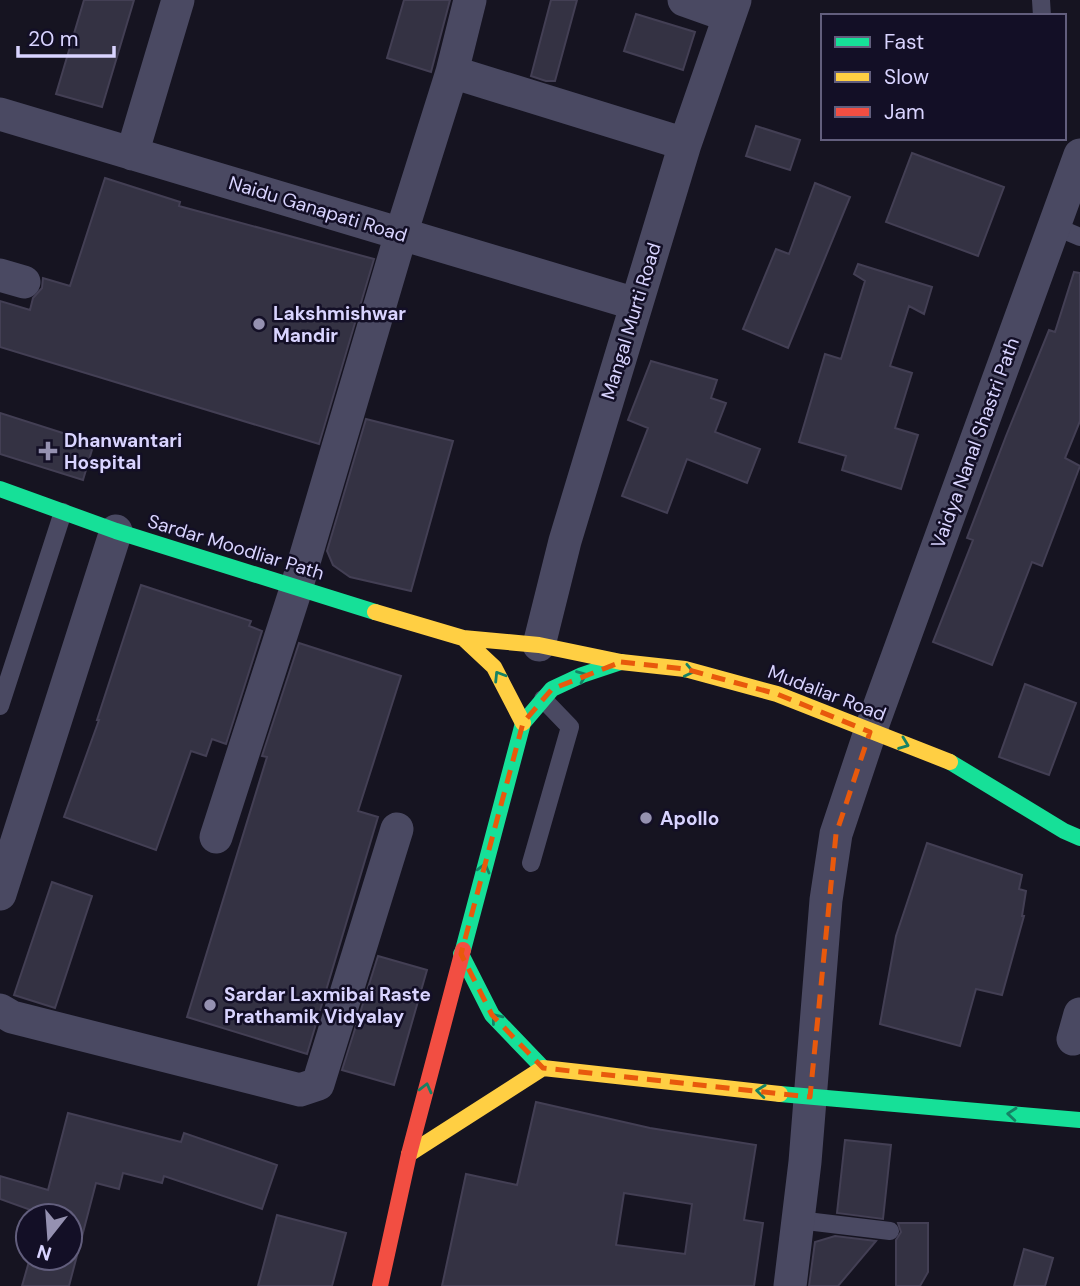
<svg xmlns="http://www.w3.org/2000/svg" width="1080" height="1286" font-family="'DM Sans',sans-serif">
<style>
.building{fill:#343243;stroke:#433f54;stroke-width:2;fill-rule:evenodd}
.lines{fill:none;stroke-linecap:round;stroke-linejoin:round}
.lane{stroke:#4a4962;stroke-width:18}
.street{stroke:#4a4962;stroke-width:33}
.fast{stroke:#16e098;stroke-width:16}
.slow{stroke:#ffcf43;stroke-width:16}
.jam{stroke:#f24e42;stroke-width:16}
.oneway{stroke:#158265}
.marked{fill:none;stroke:#e8590c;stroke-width:5;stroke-dasharray:14 9;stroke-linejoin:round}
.poi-dot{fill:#9591b1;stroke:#130f26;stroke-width:2.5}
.labels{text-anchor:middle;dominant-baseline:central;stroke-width:5;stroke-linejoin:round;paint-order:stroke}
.street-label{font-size:19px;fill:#d9d4ff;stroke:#130f26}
.poi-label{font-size:19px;font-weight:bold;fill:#d9d4ff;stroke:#130f26;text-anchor:start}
</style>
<rect width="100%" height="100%" fill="#161421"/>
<path class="building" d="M84,0H134L102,107L56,94Z
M404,0H450L431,72L387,58Z
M551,0H577L555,81H546L531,76Z
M636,14L695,32L683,70L624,51Z
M756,126L800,140L790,170L746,156Z
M912,153L1004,187L978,256L886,222Z
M105,178L180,202L179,206L374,259L319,444L0,347V301L30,310L33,298L42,288L43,278L70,286Z
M815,183L850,197L788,348L743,329L776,249L789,254Z
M858,264L932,287L924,314L909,306L890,366L912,373L895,428L918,435L901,489L842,470L846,456L799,442L825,354L841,359L865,281L854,274Z
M1074,272L1080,273V421L1065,458L1080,466L1042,566L1032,562L992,665L933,642L973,540L967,538L1006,436L1049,330L1055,332Z
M651,361L717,380L711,398L726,403L715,432L760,449L747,483L687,459L667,513L622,496L648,428L628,420Z
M0,413L94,443L83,480L0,454Z
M366,419L453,441L411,591L350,577L333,565L327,551Z
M141,585L251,621L249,626L262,631L226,744L212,739L206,756L191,751L156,850L64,817L99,720H97Z
M299,643L401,676L358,811L378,817L307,1054L187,1017L267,757L262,756Z
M1025,684L1076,703L1049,775L999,757Z
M927,843L1022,875L1019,889L1026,891L1022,916H1024L1002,995L976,989L960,1046L880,1024L896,936Z
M52,882L92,896L55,1008L14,995Z
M378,956L427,970L394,1085L342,1070Z
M536,1102L650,1128L756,1145L744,1220L763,1223L754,1286H442L466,1174L517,1185ZM624,1193L692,1204L685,1254L616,1245Z
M68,1113L181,1142L184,1133L277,1165L262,1209L164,1176L162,1183L123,1173L119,1189L96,1183L69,1286H22L30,1258H70V1216H41L42,1214L0,1199V1176L48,1190Z
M845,1140L891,1145L883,1219L837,1213Z
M277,1215L346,1233L332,1286H258Z
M898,1223H928V1272L920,1286H896V1240L901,1232Z
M835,1236L876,1241L838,1286H809L815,1242Z
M1024,1249L1053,1258L1045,1286H1014Z"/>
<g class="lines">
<path class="lane" d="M1041,0L1042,16
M1054,226L1080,237
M0,706L63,512
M531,863L570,727L543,699
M798,1220L890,1231"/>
<path class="street" d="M684,0L729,16
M452,72L685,144
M0,114L636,304
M132,154L178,0
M0,275L24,282
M539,645L565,541L685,144L735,0
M216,837L296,589L401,234L452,72L470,0
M0,894L116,531
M0,1010L12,1017L300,1090L318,1084L397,829
M1073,1039L1080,1014
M790,1286L805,1162L826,900L836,834L870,732L1080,155"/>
<path class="fast" d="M0,489L116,531L375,612
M950,762L1064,831L1080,838
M463,950L523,723L552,689L582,675L621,662
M461,954L492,1015L543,1068
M780,1094L1080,1120"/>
<path class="slow" d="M375,612L463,638L539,645L621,662L685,669L777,694L950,762
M463,638L494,667L523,723
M409,1154L543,1068L780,1094"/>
<path class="jam" d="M380,1286L409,1154L463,950"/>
</g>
<defs><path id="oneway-chevron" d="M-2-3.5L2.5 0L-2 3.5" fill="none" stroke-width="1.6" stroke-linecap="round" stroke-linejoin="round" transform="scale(1.75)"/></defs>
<g class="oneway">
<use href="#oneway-chevron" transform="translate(689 671) rotate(12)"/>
<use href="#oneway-chevron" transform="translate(499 676) rotate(-122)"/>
<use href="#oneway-chevron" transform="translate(582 676) rotate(-22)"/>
<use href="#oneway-chevron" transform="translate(904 744) rotate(21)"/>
<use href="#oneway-chevron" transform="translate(484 868) rotate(-75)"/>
<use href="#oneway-chevron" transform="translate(496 1018) rotate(-129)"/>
<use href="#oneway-chevron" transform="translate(426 1088) rotate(-76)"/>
<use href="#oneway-chevron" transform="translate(761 1091) rotate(-174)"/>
<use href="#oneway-chevron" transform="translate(1012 1114) rotate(-175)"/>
</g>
<path class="marked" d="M621,662L685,669L777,694L870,732L836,834L810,1097L543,1068L492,1015L461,954L523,723L552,689Z"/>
<g class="poi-dot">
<circle cx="259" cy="324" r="7"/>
<path d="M44.5 440.5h7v7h7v7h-7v7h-7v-7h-7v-7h7z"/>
<circle cx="646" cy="818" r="7"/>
<circle cx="210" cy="1005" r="7"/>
</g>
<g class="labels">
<g class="street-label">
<text transform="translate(318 209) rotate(17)">Naidu Ganapati Road</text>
<text transform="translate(631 321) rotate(-73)">Mangal Murti Road</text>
<text transform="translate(975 443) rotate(-70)">Vaidya Nanal Shastri Path</text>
<text transform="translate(236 547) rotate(17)">Sardar Moodliar Path</text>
<text transform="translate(827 693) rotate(21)">Mudaliar Road</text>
</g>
<g class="poi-label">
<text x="273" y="313">Lakshmishwar<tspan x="273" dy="22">Mandir</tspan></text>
<text x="64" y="440">Dhanwantari<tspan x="64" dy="22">Hospital</tspan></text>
<text x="660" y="818">Apollo</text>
<text x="224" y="994">Sardar Laxmibai Raste<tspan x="224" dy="22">Prathamik Vidyalay</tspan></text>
</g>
</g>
<rect x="821" y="14" width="245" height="126" fill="#130f26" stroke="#625e7d" stroke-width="2"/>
<rect x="835" y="37" width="35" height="10" fill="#16e098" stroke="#625e7d" stroke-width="2"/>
<text x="884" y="49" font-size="21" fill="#d9d4ff">Fast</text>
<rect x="835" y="72" width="35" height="10" fill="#ffcf43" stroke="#625e7d" stroke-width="2"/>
<text x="884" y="84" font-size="21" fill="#d9d4ff">Slow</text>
<rect x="835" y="107" width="35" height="10" fill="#f24e42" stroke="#625e7d" stroke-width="2"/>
<text x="884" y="119" font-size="21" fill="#d9d4ff">Jam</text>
<g transform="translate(49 1237) rotate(197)"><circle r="33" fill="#130f26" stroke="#625e7d" stroke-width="2"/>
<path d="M0-5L12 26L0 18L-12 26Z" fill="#9591b1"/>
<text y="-10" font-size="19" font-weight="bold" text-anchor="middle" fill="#d9d4ff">N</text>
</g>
<path d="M18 46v10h96v-10" fill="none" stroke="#d9d4ff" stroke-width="3.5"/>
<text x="28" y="46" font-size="21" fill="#d9d4ff" stroke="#130f26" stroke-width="5" paint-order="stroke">20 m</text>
</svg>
